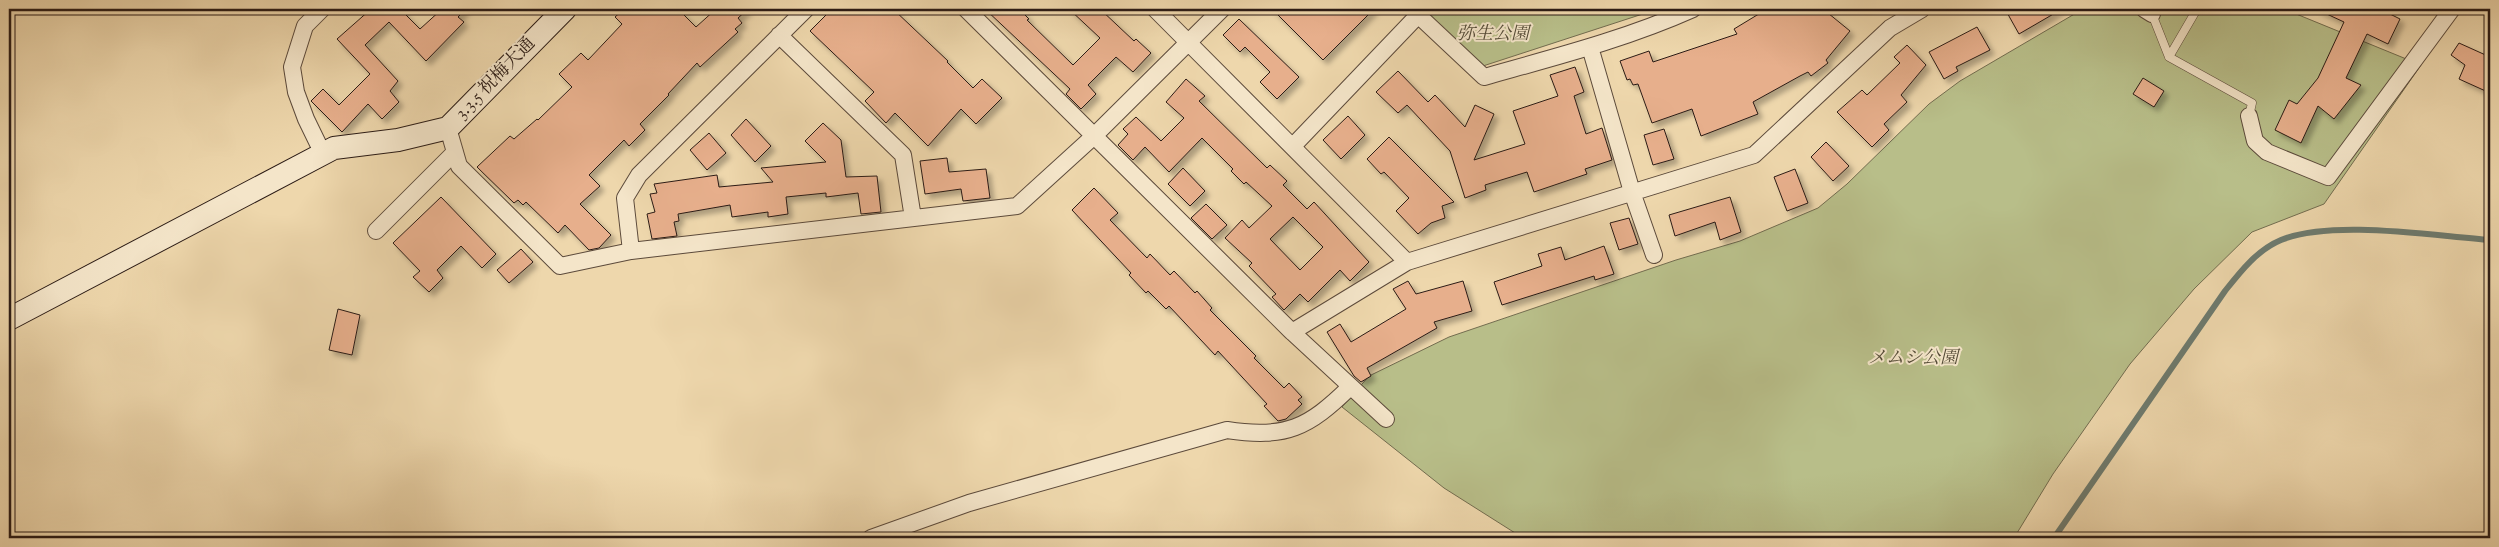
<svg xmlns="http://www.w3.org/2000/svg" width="2499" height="547" font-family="'Sorts Mill Goudy','Noto Serif JP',serif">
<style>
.green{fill:#b8be89;stroke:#726c4f}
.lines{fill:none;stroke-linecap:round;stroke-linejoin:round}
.stream{stroke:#6d7a6e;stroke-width:6}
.building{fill:#e7af8c;stroke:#2b1b15;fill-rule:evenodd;filter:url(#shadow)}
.lane-casing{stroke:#5c4a3b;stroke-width:9}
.street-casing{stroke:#5c4a3b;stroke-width:18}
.secondary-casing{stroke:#2b1b15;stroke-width:24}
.lane{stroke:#f4e5c9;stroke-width:8}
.street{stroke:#f4e5c9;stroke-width:16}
.secondary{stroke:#f4e5c9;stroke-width:22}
.labels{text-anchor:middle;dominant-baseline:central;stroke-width:4;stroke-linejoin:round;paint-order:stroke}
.park-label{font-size:18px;font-style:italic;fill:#554c38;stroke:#f4e5c9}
.street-label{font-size:18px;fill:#2b1b15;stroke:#f4e5c9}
</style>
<defs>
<filter id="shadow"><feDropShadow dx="4.5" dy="4.5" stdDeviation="2.5" flood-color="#0004"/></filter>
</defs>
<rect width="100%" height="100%" fill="#eed7ac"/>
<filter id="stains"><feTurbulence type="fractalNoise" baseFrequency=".004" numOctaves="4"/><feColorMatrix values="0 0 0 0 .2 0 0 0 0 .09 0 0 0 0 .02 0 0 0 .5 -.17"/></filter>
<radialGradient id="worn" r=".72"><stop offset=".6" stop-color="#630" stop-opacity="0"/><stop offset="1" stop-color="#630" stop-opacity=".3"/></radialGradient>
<path class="green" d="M1438,9H1658L1483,66L1430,16Z
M2083,9H2284L2421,65L2324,204L2252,232L2194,289L2130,364L2053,474L2014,538H1523L1444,488L1342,407L1369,376L1449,337L1676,260L1740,241L1818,208L1847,184L1929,104L1960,81Z"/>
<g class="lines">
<path class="stream" d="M2054,538L2225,291C2240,272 2257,250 2281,240C2333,219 2433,236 2490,240"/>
</g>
<path class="building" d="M371,9H404L402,11L420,29L442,9H466L458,17L464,22L426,61L389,22L365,45L398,81L390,91L399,102L382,119L368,104L342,132L311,101L323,89L339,105L370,74L337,39Z
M624,9H678L696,27L716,9H748L738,18L742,23L735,29L738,32L700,67L697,63L668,94L669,95L640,124L645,130L629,146L624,140L589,175L600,186L580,204L611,235L599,248L589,250L565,225L558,233L526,202L523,205L518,200L514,203L477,167L510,136L514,139L537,119L538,120L572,87L559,74L581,53L588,60L622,24L615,17Z
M832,9H893L948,61L947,62L973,88L982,79L1002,98L976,124L961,109L928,146L895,113L886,123L865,101L874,92L810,31Z
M985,9H1019L1029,19L1027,20L1073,65L1100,38L1069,9H1100L1134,41L1136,39L1151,53L1133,72L1116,57L1088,85L1096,94L1081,109L1066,94L1070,89Z
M1272,9H1374L1323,60Z
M1767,9H1823L1850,31L1826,60L1828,63L1811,76L1808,72L1800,76L1753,102L1758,114L1701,136L1692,109L1652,123L1638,84L1633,85L1630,79L1627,80L1620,61L1649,51L1653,62L1737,34L1734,29Z
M2005,9H2062L2019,34Z
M2316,9H2380L2400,19L2388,44L2367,34L2346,78L2361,85L2334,119L2318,106L2301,143L2275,130L2289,100L2297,104L2318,78L2344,22Z
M1239,19L1299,77L1277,99L1260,82L1270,72L1245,47L1240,52L1223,35Z
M1977,27L1990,50L1956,67L1958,71L1944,79L1929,52Z
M2459,43L2490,57V93L2459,79L2465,65L2451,55Z
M1907,45L1926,65L1901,95L1907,102L1884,124L1889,130L1872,147L1837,112L1862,90L1867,95L1900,63L1894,57Z
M1575,67L1584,92L1574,96L1586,134L1602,128L1612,160L1585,169L1587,174L1534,192L1527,172L1485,185L1486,190L1465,198L1450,151L1407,105L1398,113L1376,92L1398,71L1428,102L1435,95L1465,127L1475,105L1494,114L1474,160L1525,144L1513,111L1558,96L1550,75Z
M2143,78L2164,91L2154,107L2133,94Z
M1186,79L1205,96L1199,101L1267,168L1270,165L1287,181L1283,185L1307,209L1314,202L1369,262L1350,281L1340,270L1308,302L1300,294L1284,310L1272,297L1276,294L1249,266L1252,263L1225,238L1242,220L1249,228L1272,206L1246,182L1244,184L1231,171L1233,169L1202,138L1169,172L1145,147L1133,160L1118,145L1128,134L1123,129L1136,117L1161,141L1184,118L1166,102ZM1293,217L1323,247L1300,270L1270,239Z
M1348,116L1365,135L1341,159L1323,140Z
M746,119L771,146L755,162L731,135Z
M823,123L841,140L846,177L877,176L881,212L861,214L858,193L826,197V193L786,197L788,214L768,217V212L732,217L730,205L678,214L679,221L674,222L677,236L652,239L647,214L655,212L650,194L657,193L654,184L717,175L719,187L773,182L761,168L826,162L805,141Z
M1664,129L1674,159L1653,165L1644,135Z
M709,133L726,153L707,170L690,150Z
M1389,137L1454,202L1442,206L1445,218L1431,223L1418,234L1396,211L1409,198L1384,172L1381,174L1367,159Z
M1826,142L1849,166L1833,181L1811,157Z
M947,158L949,172L986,169L990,198L963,201L961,189L925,194L920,161Z
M1183,168L1205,191L1190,206L1168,184Z
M1795,169L1808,203L1787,211L1774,177Z
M1094,188L1118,213L1110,220L1147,258L1150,254L1170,275L1174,271L1195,293L1197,291L1212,308L1210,310L1256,356L1254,358L1284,388L1289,383L1302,397L1298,400L1302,404L1286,419L1278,421L1264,406L1267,404L1218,351L1215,355L1169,306L1166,309L1148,291L1146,293L1129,275L1131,273L1072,210Z
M441,197L496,254L482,268L461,246L437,270L443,278L429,292L413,277L420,271L393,243Z
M1730,197L1741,232L1720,240L1715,222L1675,236L1669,215Z
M1206,204L1227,225L1212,239L1191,218Z
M1629,218L1638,244L1619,250L1610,223Z
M1604,246L1614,274L1595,280L1594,276L1502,305L1494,282L1542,266L1538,254L1561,247L1565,260Z
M521,249L533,262L509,283L497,270Z
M1408,281L1416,294L1463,281L1472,311L1434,322L1437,328L1367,368L1371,376L1361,382L1354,376L1327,332L1340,324L1351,342L1406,309L1393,289Z
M338,309L360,315L352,355L329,350Z"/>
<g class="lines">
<defs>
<path id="lane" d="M2161,9L2152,14L2169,57L2252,103L2249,116
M2169,57L2197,9"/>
<path id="street" d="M322,9L305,26L292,67L296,92L306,119L323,154
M966,9L1292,332L1386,419
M1155,9L1407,262
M2144,9L2152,14
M1418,15L1484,77C1555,57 1626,39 1693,9
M779,35L903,155L913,218
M1590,47L1632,192L1654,255
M2249,116L2255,141L2267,152L2328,177L2452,9
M448,128L459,166L560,266L631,251L1017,206L1094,136L1222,9
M1293,146L1424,9
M376,231L455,152
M631,251L625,198L639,175L806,9
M1292,332L1407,262L1754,155L1890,28L1922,9
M871,538L969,503L1227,430C1286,439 1308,428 1350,387"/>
<path id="secondary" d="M9,319L334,148L398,140L448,128L565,9"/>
</defs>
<use href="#lane" class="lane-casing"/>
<use href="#street" class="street-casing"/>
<use href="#secondary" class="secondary-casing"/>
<use href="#lane" class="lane"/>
<use href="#street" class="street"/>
<use href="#secondary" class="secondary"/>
</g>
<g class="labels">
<g class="park-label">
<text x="1493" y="35">弥生公園</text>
<text x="1913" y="359">メムシ公園</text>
</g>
<g class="street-label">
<text transform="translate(496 79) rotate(-46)">3.3.5 祝梅大通</text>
</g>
</g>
<rect width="2499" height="547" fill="none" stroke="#eed7ac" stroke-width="30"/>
<rect x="10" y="10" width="2479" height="527" fill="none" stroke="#2b1b15" stroke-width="2.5"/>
<rect x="15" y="15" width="2469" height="517" fill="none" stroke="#2b1b15"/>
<rect width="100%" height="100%" filter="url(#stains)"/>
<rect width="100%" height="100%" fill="url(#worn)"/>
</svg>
